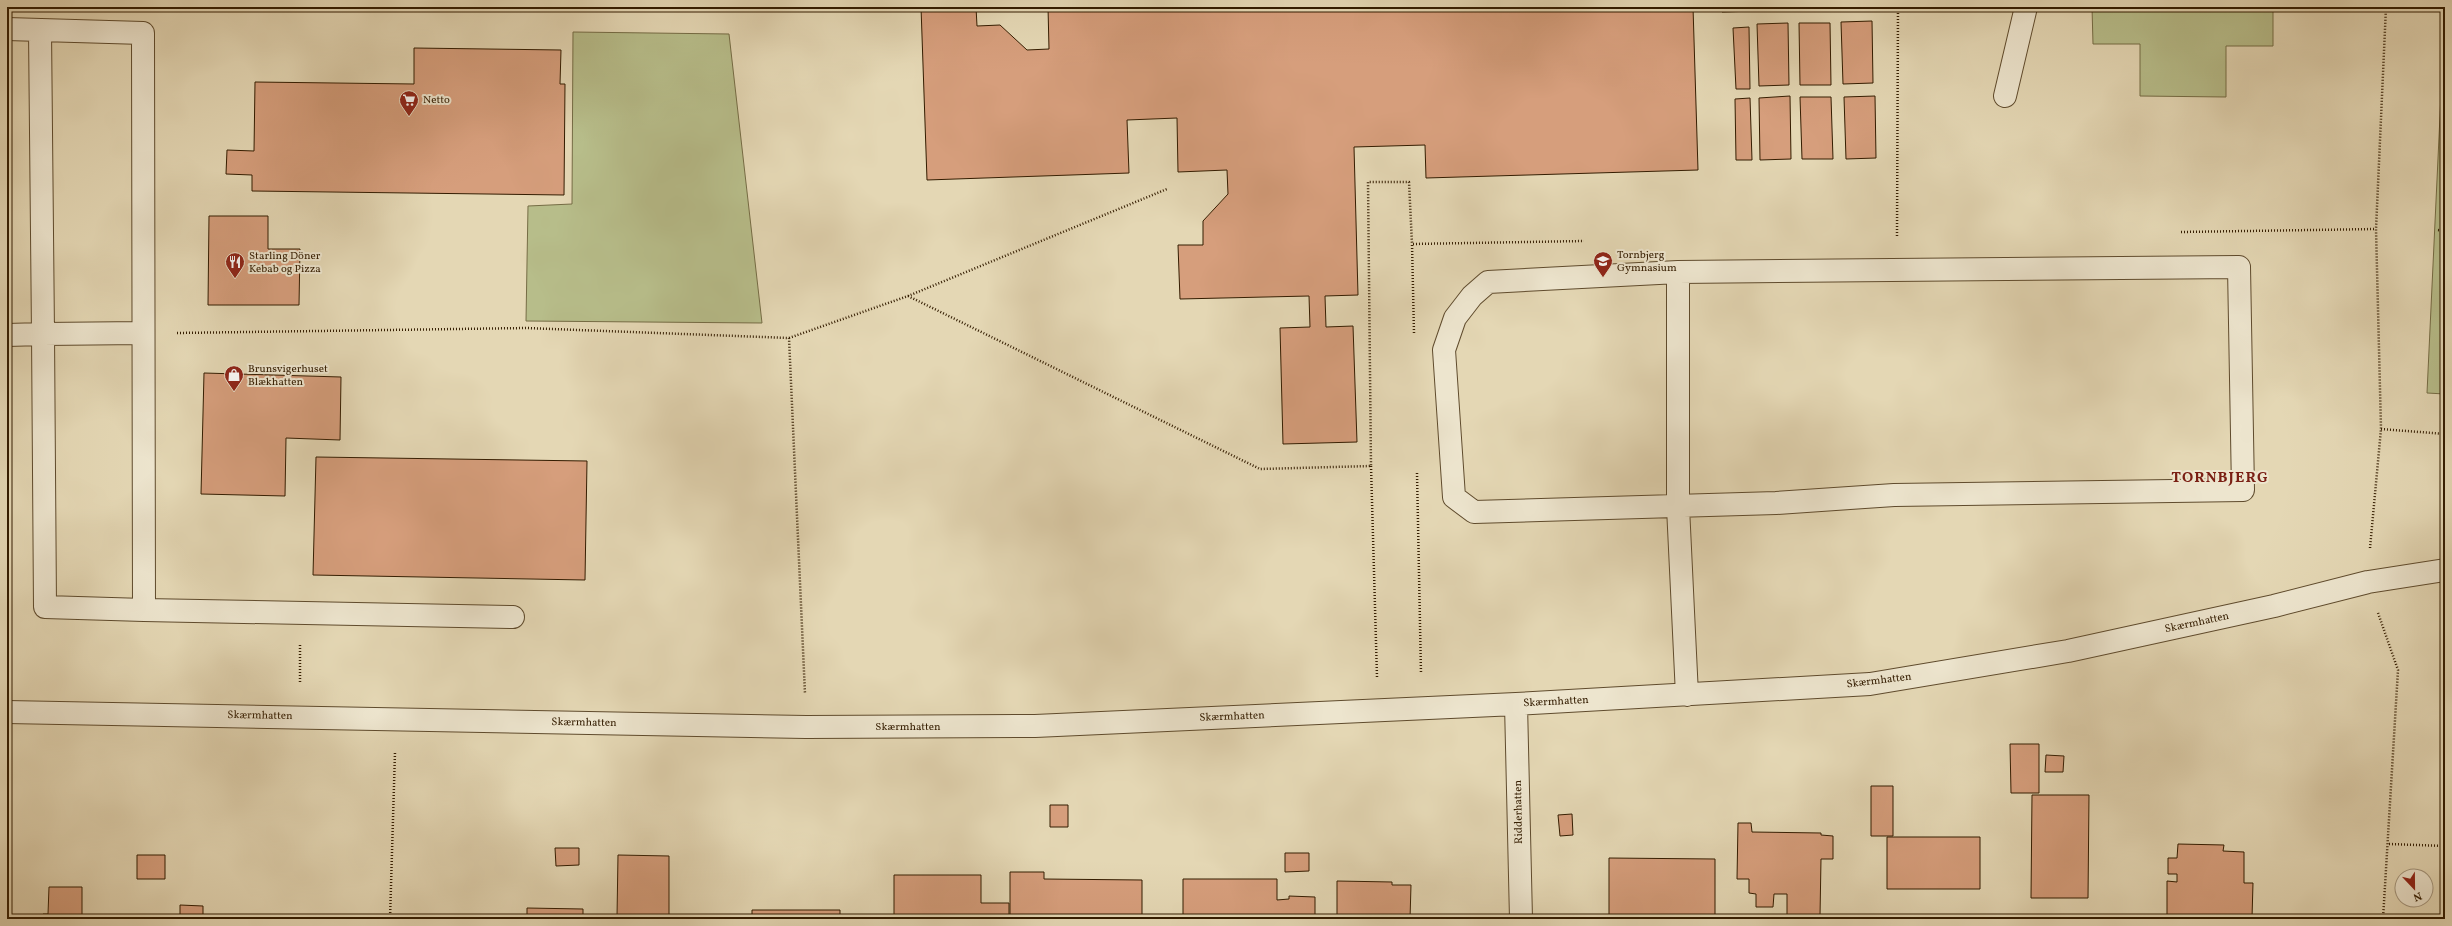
<svg xmlns="http://www.w3.org/2000/svg" width="2452" height="926" font-family="Vollkorn,serif">
<style>
.green{fill:#b7bd8a;stroke:#756c45}
.building{fill:#d69e7c;stroke:#331c00}
.lines{fill:none;stroke-linecap:round;stroke-linejoin:round}
.minor-casing{stroke:#5f4b2d;stroke-width:24}
.path{stroke:#331c00;stroke-width:2.5;stroke-dasharray:1 2;stroke-linecap:butt}
.minor{stroke:#ede5ce;stroke-width:22}
.labels{text-anchor:middle;dominant-baseline:central;stroke-width:4;stroke-linejoin:round;paint-order:stroke}
.poi-label{font-size:11px;fill:#331c00;stroke:#ede5ce;text-anchor:start}
.street-label{font-size:11px;fill:#331c00;stroke:#ede5ce}
.district-label{font-size:15px;font-weight:bold;letter-spacing:1px;fill:#7a1f14;stroke:#ede5ce}
</style>
<rect width="100%" height="100%" fill="#e4d7b4"/>
<filter id="stains"><feTurbulence type="fractalNoise" baseFrequency=".005" numOctaves="4"/><feColorMatrix values="0 0 0 0 .2 0 0 0 0 .09 0 0 0 0 .02 0 0 0 .5 -.17"/></filter>
<radialGradient id="worn" r=".72"><stop offset=".6" stop-color="#630" stop-opacity="0"/><stop offset="1" stop-color="#630" stop-opacity=".3"/></radialGradient>
<path class="green" d="M2092,7H2273V46H2226V97L2140,96V44H2093Z
M2445,9V394L2427,393Z
M573,32L729,34L762,323L526,321L528,206L572,204Z"/>
<path class="building" d="M921,7H976L977,26L1000,25L1027,50L1049,49L1048,7H1693L1698,170L1426,178L1425,145L1354,147L1358,295L1325,296L1326,327L1353,326L1357,442L1283,444L1280,328L1310,327L1309,296L1180,299L1178,245H1203V221L1228,194L1227,170L1178,172L1177,118L1127,120L1129,173L927,180Z
M1721,7H1886L1722,12Z
M1872,21L1873,83L1843,84L1841,22Z
M1788,23L1789,85L1759,86L1757,24Z
M1799,23H1830L1831,85H1800Z
M1749,27L1750,89H1736L1733,28Z
M414,48L561,50L560,84H565L564,195L252,191V175L226,174L227,150L254,151L255,82L414,84Z
M1790,96L1791,159L1760,160L1759,98Z
M1875,96L1876,158L1846,159L1844,97Z
M1800,97H1831L1833,159H1802Z
M1750,98L1752,160H1736L1735,99Z
M209,216H268V249H300L299,305H208Z
M204,373L341,377L340,440L286,438L285,496L201,494Z
M316,457L587,461L585,580L313,575Z
M2010,744H2039V793H2011Z
M2046,755L2064,756L2063,772H2045Z
M1871,786H1893V836H1871Z
M2032,795H2089L2088,898H2031Z
M1050,805H1068V827H1050Z
M1572,814L1573,835L1560,836L1558,815Z
M1738,823H1751L1752,832L1821,833V835L1833,836V859H1821L1820,916H1787V894H1774L1773,907H1756V894L1749,893V879H1737Z
M1887,837H1980V889H1887Z
M2178,844L2224,845L2223,851L2244,852V883H2253L2252,918L2167,917V881L2177,882V874H2168V858H2177Z
M555,848H579V865L556,866Z
M1285,853H1309V871L1285,872Z
M137,855H165V879H137Z
M618,855L669,856V917L728,919H611V916L617,917Z
M1609,858L1715,859V919H1609Z
M1010,872H1044V879L1142,880V919H1010Z
M894,875H981V903H1009V919H894Z
M1183,879H1277V900L1289,899V896L1315,897V919H1183Z
M1337,881L1392,882V885H1411L1410,919H1337Z
M49,887H82V916L170,917V919H43V914H48Z
M180,905L203,906V919H180Z
M527,908L583,909V919H527Z
M752,910H840V919H752Z"/>
<g class="lines">
<defs>
<path id="minor" d="M7,29L143,33L144,610L45,607L43,334L7,335
M40,30L43,334L142,333
M2005,96L2026,7
M1678,272L2239,267L2243,490L1894,495L1776,503L1474,512L1454,497L1444,350L1455,318L1472,296L1488,282L1678,272V507L1687,695
M144,610L513,617
M1516,704L1521,919
M7,712L806,727L1035,726L1516,704L1870,684L2068,651L2274,606L2368,582L2445,570"/>
</defs>
<use href="#minor" class="minor-casing"/>
<path class="path" d="M2443,193H2445
M2438,230L2445,231
M2181,232L2376,229
M1897,236L1898,7
M908,296L1260,469L1371,466L1368,182H1409L1412,244
M177,333L526,328L789,338L805,694
M1414,333L1412,244L1584,241
M789,338L908,296L1167,189
M2381,429L2445,434
M1371,466L1377,677
M1417,473L1421,674
M2370,548L2381,429L2376,229L2386,7
M2378,613L2398,670L2383,919
M300,645V684
M2389,844L2445,846
M390,919L395,752"/>
<use href="#minor" class="minor"/>
</g>
<defs>
<symbol id="supermarket-pin" viewBox="-11 -11 22 30"><path d="M0 17L-7.5 6A9.5 9.5 0 1 1 7.5 6Z" fill="#8f2418" stroke="#ede5ce"/><path d="M-6-5.5h2.5l.6 2H6L4.5 2H-2.5L-4.4-4H-6ZM-1.5 3.2a1.3 1.3 0 1 0 .1 0ZM3 3.2a1.3 1.3 0 1 0 .1 0Z" fill="#fff"/></symbol>
<symbol id="school-pin" viewBox="-11 -11 22 30"><path d="M0 17L-7.5 6A9.5 9.5 0 1 1 7.5 6Z" fill="#8f2418" stroke="#ede5ce"/><path d="M0-5L7-2L0 1L-7-2ZM-4 1L0 2.5L4 1V4Q0 6-4 4Z" fill="#fff"/></symbol>
<symbol id="restaurant-pin" viewBox="-11 -11 22 30"><path d="M0 17L-7.5 6A9.5 9.5 0 1 1 7.5 6Z" fill="#8f2418" stroke="#ede5ce"/><path d="M-5-6h1v4h1v-4h1v4h1v-4h1v5L-1.5 .5V6h-2V.5L-5-1ZM5-6V6H3V1.5H1.5Q1.5-4 5-6Z" fill="#fff"/></symbol>
<symbol id="shop-pin" viewBox="-11 -11 22 30"><path d="M0 17L-7.5 6A9.5 9.5 0 1 1 7.5 6Z" fill="#8f2418" stroke="#ede5ce"/><path d="M-5-2.5h2.3a2.7 3.5 0 0 1 5.4 0H5L5.5 6h-11ZM-1.5-2.5h3a1.5 2.3 0 0 0-3 0Z" fill="#fff"/></symbol>
</defs>
<g fill-rule="evenodd">
<use href="#supermarket-pin" x="398" y="89" width="22" height="30"/>
<use href="#school-pin" x="1592" y="250" width="22" height="30"/>
<use href="#restaurant-pin" x="224" y="251" width="22" height="30"/>
<use href="#shop-pin" x="223" y="364" width="22" height="30"/>
</g>
<g class="labels">
<g class="poi-label">
<text x="423" y="100">Netto</text>
<text x="1617" y="255">Tornbjerg<tspan x="1617" dy="13">Gymnasium</tspan></text>
<text x="249" y="256">Starling Döner<tspan x="249" dy="13">Kebab og Pizza</tspan></text>
<text x="248" y="369">Brunsvigerhuset<tspan x="248" dy="13">Blækhatten</tspan></text>
</g>
<g class="street-label">
<text transform="translate(2197 623) rotate(-12)">Skærmhatten</text>
<text transform="translate(1879 681) rotate(-7)">Skærmhatten</text>
<text transform="translate(1556 702) rotate(-3)">Skærmhatten</text>
<text transform="translate(260 716) rotate(1)">Skærmhatten</text>
<text transform="translate(1232 717) rotate(-2)">Skærmhatten</text>
<text transform="translate(584 723) rotate(1)">Skærmhatten</text>
<text x="908" y="727">Skærmhatten</text>
<text transform="translate(1519 812) rotate(-91)">Ridderhatten</text>
</g>
<g class="district-label">
<text x="2220" y="478">TORNBJERG</text>
</g>
</g>
<rect width="2452" height="926" fill="none" stroke="#e4d7b4" stroke-width="24"/>
<rect x="8" y="8" width="2436" height="910" fill="none" stroke="#331c00" stroke-width="2"/>
<rect x="12" y="12" width="2428" height="902" fill="none" stroke="#331c00"/>
<g transform="translate(2414 888) rotate(158)"><circle r="19" fill="#ede5ce" stroke="#a3957c"/>
<path d="M0-3L7 15L0 10L-7 15Z" fill="#8f2418"/>
<text y="-6" font-size="11" font-weight="bold" text-anchor="middle" fill="#331c00">N</text>
</g>
<rect width="100%" height="100%" filter="url(#stains)"/>
<rect width="100%" height="100%" fill="url(#worn)"/>
</svg>
